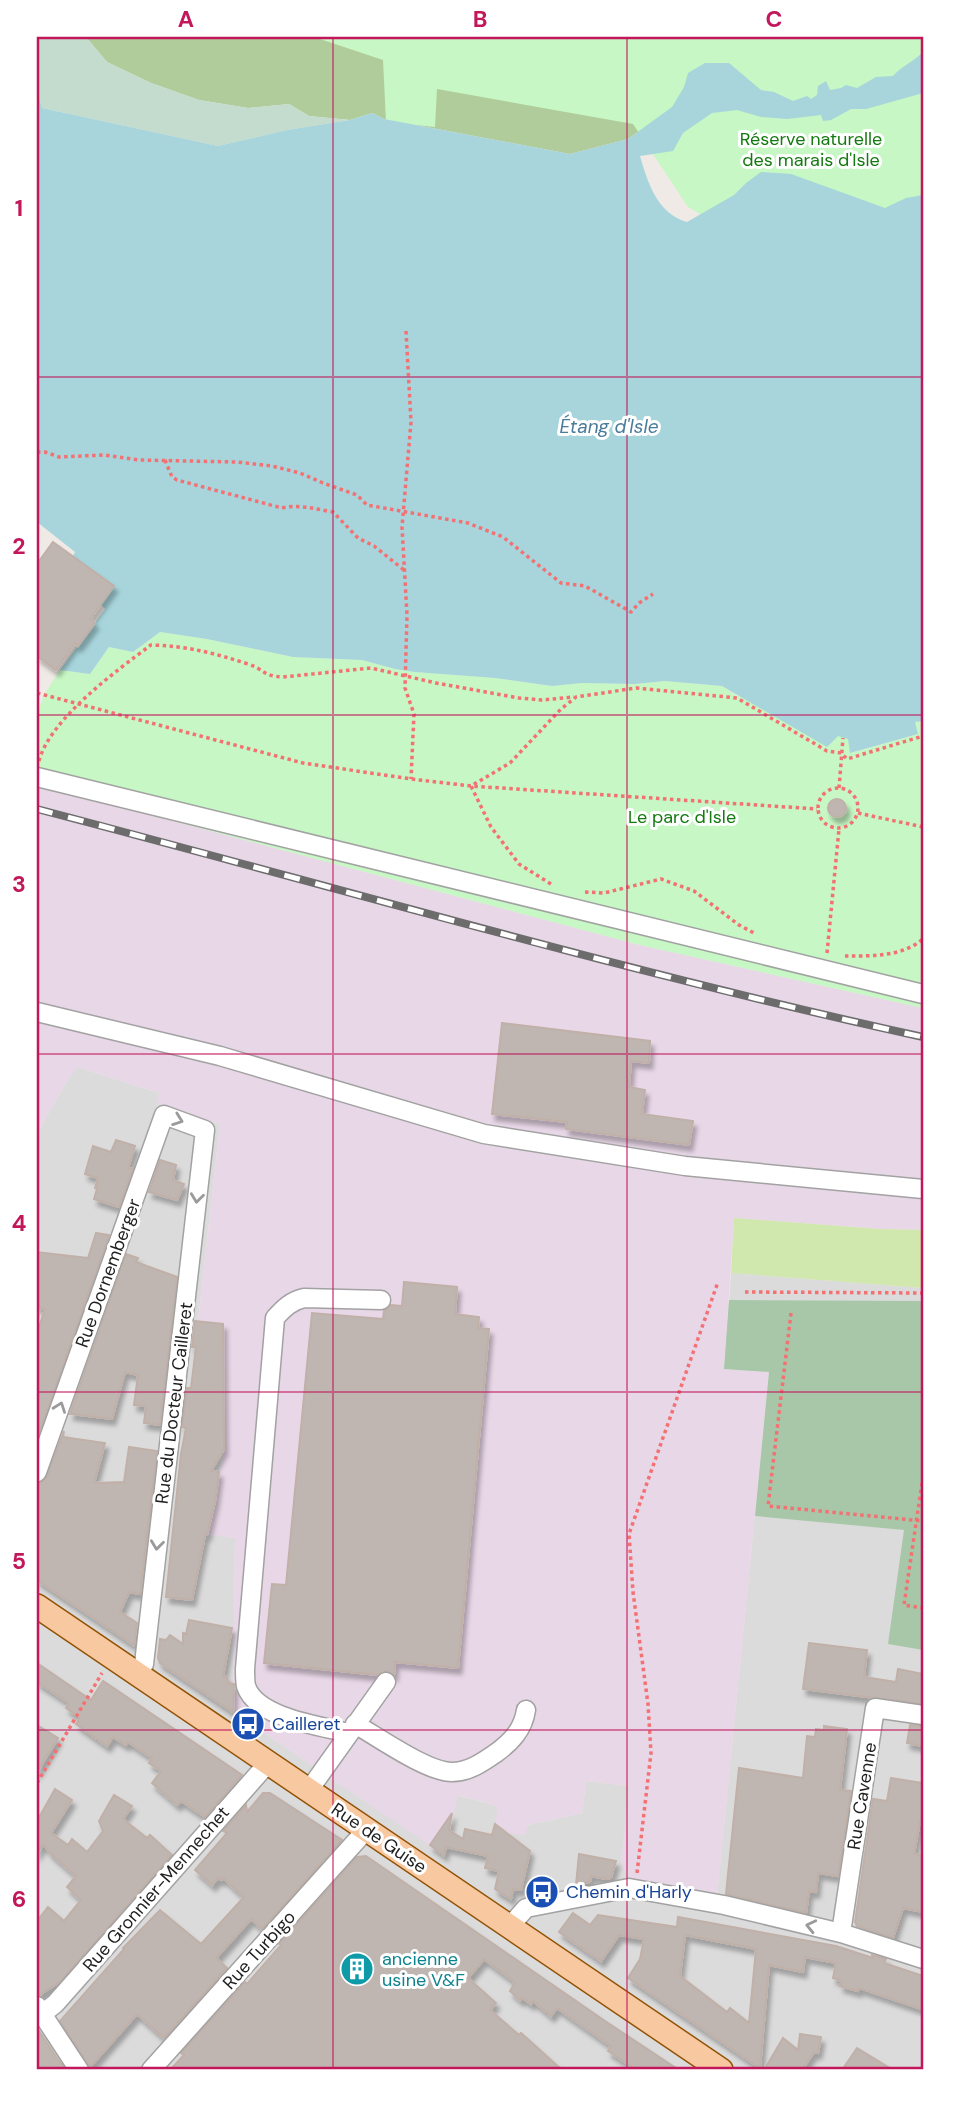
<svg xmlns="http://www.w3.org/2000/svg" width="960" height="2107" font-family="'DM Sans',sans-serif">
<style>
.residential{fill:#dcdbdc}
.industrial{fill:#e8d7e7}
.grass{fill:#d0e7ad}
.forest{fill:#b0cc9b}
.wetland{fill:#c3dccd}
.cemetery{fill:#a7c7a8}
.park{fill:#c6f7c4}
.water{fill:#a7d5db}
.building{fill:#bfb6b2;stroke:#c0b0a8;stroke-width:2;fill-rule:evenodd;filter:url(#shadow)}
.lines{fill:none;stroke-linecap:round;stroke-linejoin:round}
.minor-casing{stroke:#a2a2a2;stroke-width:21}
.major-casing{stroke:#925306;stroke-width:26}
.path{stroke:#f47173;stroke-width:3.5;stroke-dasharray:3.5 3.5;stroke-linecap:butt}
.minor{stroke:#fff;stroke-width:18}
.major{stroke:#f8c8a1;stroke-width:23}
.rail-casing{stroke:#6c6c6c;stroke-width:8}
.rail{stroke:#fff;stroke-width:5;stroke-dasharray:16;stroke-linecap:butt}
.oneway{stroke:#9a9a9a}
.grid{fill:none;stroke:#c2185b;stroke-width:2;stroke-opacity:0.55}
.labels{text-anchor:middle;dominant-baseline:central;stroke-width:6;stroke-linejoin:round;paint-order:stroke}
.park-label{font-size:18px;fill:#147910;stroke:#fff}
.street-label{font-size:18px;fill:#1e1e1e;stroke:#fff}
.transit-label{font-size:18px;fill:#164399;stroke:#fff;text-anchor:start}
.culture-label{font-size:18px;fill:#0d838f;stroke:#fff;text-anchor:start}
.water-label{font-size:19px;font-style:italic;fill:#497b9b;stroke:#fff}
.neatline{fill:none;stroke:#c2185b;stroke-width:2.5}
.grid-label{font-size:23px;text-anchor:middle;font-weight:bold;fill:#c2185b}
</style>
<defs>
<filter id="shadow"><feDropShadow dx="3.5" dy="6" stdDeviation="2" flood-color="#0004"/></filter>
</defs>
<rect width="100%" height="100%" fill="#efeae5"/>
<path class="residential" d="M77,1067L159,1093L157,1104L220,1124L198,1321L223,1324L224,1449L207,1534L235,1538L233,1712L444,1854L457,1795L498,1806L528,1825L582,1813L586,1781L630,1786L621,1862L717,1896L769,1372L724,1369L731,1273L923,1288V2070H37V1302L39,1295L37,1294V1134L68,1079Z"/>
<path class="industrial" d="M37,785L640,945L923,1008V1230L879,1229L734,1218L724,1369L769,1372L717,1897L630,1883L621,1862L629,1786L586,1781L582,1813L528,1825L525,1835L507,1833L495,1824L498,1806L458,1795L444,1855L233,1712L235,1538L207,1535L224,1449L223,1324L198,1321L220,1124L156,1104L159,1093L77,1067L68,1079L37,1134Z"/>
<path class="grass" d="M734,1218L879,1229L923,1230V1288L731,1273Z"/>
<path class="forest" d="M86,37H760L672,107L628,139L570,154L384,119L372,113L350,120L309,116L289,104L248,108L199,100L151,83L107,62Z"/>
<path class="wetland" d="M37,37H86L107,62L151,83L199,100L248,108L289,104L309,116L350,120L287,130L218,146L42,108L37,89Z"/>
<path class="cemetery" d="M729,1300L923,1301V1650L888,1644L904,1530L755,1516L769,1372L724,1369Z"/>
<path class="park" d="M314,37H923V342L688,207L633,124L437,89L435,127L386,122L383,60Z
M160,632L207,639L293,657L362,660L395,669L415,672L495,678L552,686L581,683L635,684L665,681L722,686L736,695L849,739L851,753L918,734L914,722L923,721V1008L640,945L37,785V715L44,695L60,670L90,674L109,647L133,652Z"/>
<path class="water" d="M923,52V93L866,109H851L831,120L823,121L821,115L787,119L761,117L737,110L712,113L683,133L673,151L640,156C648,184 658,214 687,222L734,195L746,183L761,172L791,174L885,208L906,198L923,195V721L915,722L918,734L850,753L848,739L838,736L827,747L722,686L665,681L635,684L582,683L552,686L495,678L415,672L395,669L362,660L293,657L207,639L160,632L133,652L109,647L90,674L60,670L105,609L101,605L113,586L73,556L75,552L37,522V89L42,108L218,146L287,130L350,120L372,113L384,119L570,154L628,139L672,107L684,87L688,73L705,63H729L761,90L774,92L793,101L807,96L811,99L817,95L818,86L826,81L830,90L841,88L846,85L857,88L876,77L893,76C902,66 914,61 923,52Z"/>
<path class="building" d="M53,542L114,586L90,619L95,623L78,646L75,643L56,670L37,656V564Z
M828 808a9 9 0 1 1 18 0a9 9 0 1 1-18 0Z
M502,1023L650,1041L649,1063L631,1061L629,1087L645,1090L642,1114L693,1121L689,1145L566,1129L567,1122L492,1114Z
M116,1140L135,1146L128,1168L133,1169L119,1207L94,1199L97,1189L95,1188L98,1178L85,1174L93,1146L111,1152Z
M160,1160L176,1165L173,1180L184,1184L177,1200L149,1192Z
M96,1233L109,1235L37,1439V1333L45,1309L37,1307V1252L88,1258Z
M126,1254L138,1258L136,1262L177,1277L160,1425L144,1423L146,1406L134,1405L138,1375L125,1372L112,1419L70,1414Z
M404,1282L457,1287L455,1314L479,1317L478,1328L489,1329L458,1668L395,1662L394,1675L386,1671L378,1675L264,1663L272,1584L286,1585L312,1313L383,1319L384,1311L391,1305L402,1306Z
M195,1321L223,1324L224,1449L211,1471L219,1472L215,1501L207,1535H205L192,1600L166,1597L181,1454L186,1428L182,1427L187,1388H191L196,1347H192Z
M64,1431L63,1437L105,1443L94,1483L124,1482L129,1447L157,1451L140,1594L129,1592L120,1612L137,1623L134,1645L37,1580V1483L44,1481L47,1476Z
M189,1620L232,1628L223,1676L227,1677L228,1683L234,1684L233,1712L160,1663L158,1658L160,1639L166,1640L170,1635L183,1644V1633L186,1634Z
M809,1643L867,1650L864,1677L896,1682L898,1669L923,1674V1704L803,1689Z
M37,1663L91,1700L103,1681L242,1775L205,1817L181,1801L177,1805L152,1783L161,1771L149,1763L152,1758L128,1742L126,1745L113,1737L107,1746L76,1724L80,1718L66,1708L69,1703L37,1682Z
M37,1725L58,1738L37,1772Z
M910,1725L923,1726V1746L907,1743Z
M824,1726L847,1729L840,1790L851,1791L838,1876L818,1873L816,1892L809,1891L806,1913L726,1894L739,1768L803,1778L807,1736L815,1737L816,1729L824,1730Z
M891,1778L923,1783V1822L920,1821L914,1854L923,1856V1912L903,1908L893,1938L857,1926L855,1922L873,1799L887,1801Z
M55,1789L72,1800L51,1833L68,1845L72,1839L87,1852L103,1831L99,1821L114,1795L132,1806L123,1819L147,1838L150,1835L172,1855L61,1981L39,1995H37V1921L48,1907L64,1921L81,1900L67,1887L76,1876L51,1854L43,1844L37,1854V1821Z
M263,1793H270L342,1840L262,1929L251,1919L216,1958L227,1968L164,2038L137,2014L90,2067L60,2021L124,1949L123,1948L160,1910L201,1944L244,1897L223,1878L221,1880L218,1878L212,1885L195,1870L227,1833L223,1831L246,1805L247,1812Z
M452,1813L449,1830L463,1839L465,1829L492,1835L495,1824L530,1851L521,1890L513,1889L511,1899L495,1889L499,1871L485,1868L488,1856L446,1847L444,1855L430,1845Z
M579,1854L616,1861L611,1878L606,1879L591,1876L590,1882L576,1885Z
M366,1856L608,2023L679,2070H637L608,2051L611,2046L557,2008L551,2016L533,2001L531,2004L522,1998L520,2000L510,1991L515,1982L484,1959L468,1978L496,2003L490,2010L519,2035L521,2033L562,2070H170L184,2055L181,2053L245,1982L247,1984L281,1945L279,1944L357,1857Z
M573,1913L590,1925L598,1915L677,1927L678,1917L836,1946L873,1958L872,1955L886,1959L884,1963L923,1976L921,2009L859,1988L858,1991L840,1986L842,1981L833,1978L836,1963L805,1957L803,1972L769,1965L760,2068L628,1978L640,1959L644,1939L619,1935L601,1961L559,1932ZM685,1935L756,1949L749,2023L730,2008L727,2012L680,1976Z
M37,2028L56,2057L66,2070H37Z
M800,2034L821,2037L818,2053L814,2052L802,2070H764L783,2038L798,2050Z
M857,2048L893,2070H842Z"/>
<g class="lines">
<defs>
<path id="minor" d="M37,777L923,994
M37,1012L220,1056L484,1134L685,1166L923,1189
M37,1472L164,1115L205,1130L144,1664L137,1674
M355,1724C378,1737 427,1772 452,1772C469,1772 483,1762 496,1753C511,1742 523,1730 526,1710
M349,1733C321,1726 256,1718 246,1686C245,1681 245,1675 245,1669L275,1318C284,1308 291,1301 304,1298L381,1300
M309,1790L386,1682
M510,1926L526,1908L629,1888L724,1905L841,1933L923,1959
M841,1933L875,1708L923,1715
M37,2006L79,2070
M42,2014L55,2004L268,1763
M151,2070L367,1829"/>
<path id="major" d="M37,1606L721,2070"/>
</defs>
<use href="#minor" class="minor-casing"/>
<use href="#major" class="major-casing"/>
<path class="path" d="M406,331L411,422L402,527L407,615L405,688L414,714L411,779
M37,452H45L59,457L105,455L139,460L237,462L272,466L300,473L323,483L357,495L367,505L468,523L503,537L561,583L585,586L631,612L639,603L653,594
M165,460L172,477L177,480L282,508C299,504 315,509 333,512L358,538L374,546L404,570
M37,693L303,763L411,779L471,786L817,809
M39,761C50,719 116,671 151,645C187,646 214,653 248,664C264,669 262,676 283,677L371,668L436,683L519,698L542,700L574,697
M818 808a20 20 0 1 1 40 0a20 20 0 1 1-40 0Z
M839,788L843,738
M858,813L923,827
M551,884L519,864L491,827L471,786L510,763L561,709L576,697L636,688L737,698L827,751L841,753L847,759L923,736
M585,892L604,893L661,879L694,891L739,925L756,934
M827,953L839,829
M845,956C871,956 902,957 923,939
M745,1292L923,1293
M791,1313L768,1506L923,1521
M923,1476L904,1605L923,1608
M37,1783L102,1673
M637,1873L651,1753L648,1704L633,1592L629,1534L718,1282"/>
<use href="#minor" class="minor"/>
<use href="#major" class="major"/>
<defs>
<path id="rail" d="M37,809C332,886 625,972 923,1037"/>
</defs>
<use href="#rail" class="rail-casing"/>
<use href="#rail" class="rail"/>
</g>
<defs><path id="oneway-chevron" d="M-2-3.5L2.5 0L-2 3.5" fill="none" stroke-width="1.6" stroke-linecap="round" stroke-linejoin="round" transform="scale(1.75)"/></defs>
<g class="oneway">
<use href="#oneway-chevron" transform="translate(178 1120) rotate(20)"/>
<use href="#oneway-chevron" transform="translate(197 1198) rotate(97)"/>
<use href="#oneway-chevron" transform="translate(60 1407) rotate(-70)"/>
<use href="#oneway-chevron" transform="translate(157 1545) rotate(97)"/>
<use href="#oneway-chevron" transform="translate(811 1926) rotate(-167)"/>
</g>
<path class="grid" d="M333,37V2070M627,37V2070M37,377H923M37,715H923M37,1054H923M37,1392H923M37,1730H923"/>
<defs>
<symbol id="bus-disc" viewBox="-11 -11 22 22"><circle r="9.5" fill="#1a4fb4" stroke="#fff"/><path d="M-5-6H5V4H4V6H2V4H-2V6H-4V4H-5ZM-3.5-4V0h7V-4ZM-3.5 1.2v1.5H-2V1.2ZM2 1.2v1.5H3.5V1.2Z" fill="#fff"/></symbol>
<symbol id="building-disc" viewBox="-11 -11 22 22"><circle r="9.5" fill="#0f9aa8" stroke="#fff"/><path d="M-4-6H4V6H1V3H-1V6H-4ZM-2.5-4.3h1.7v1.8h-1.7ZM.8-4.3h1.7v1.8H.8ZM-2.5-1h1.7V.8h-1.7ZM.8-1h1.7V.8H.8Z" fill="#fff"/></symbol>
</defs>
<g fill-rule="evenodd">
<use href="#bus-disc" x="229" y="1705" width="38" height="38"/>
<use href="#bus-disc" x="523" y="1873" width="38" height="38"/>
<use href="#building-disc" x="338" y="1950" width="38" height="38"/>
</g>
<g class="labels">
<g class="park-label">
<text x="811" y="139">Réserve naturelle<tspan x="811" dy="21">des marais d'Isle</tspan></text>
<text x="682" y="817">Le parc d'Isle</text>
</g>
<g class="street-label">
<text transform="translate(108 1273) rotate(-70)">Rue Dornemberger</text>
<text transform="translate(174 1403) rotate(-83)">Rue du Docteur Cailleret</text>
<text transform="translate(862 1796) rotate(-81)">Rue Cavenne</text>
<text transform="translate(379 1838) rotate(34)">Rue de Guise</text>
<text transform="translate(156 1889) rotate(-49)">Rue Gronnier-Mennechet</text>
<text transform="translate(259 1950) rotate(-48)">Rue Turbigo</text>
</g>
<g class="transit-label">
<text x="272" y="1724">Cailleret</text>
<text x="566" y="1892">Chemin d'Harly</text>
</g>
<g class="culture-label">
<text x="382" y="1959">ancienne<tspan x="382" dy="21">usine V&amp;F</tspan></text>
</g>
<g class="water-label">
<text x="609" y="426">Étang d'Isle</text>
</g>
</g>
<rect width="960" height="2107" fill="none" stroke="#ffffff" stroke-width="77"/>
<rect x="38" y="38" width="884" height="2030" class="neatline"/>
<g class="grid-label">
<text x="186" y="27">A</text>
<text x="480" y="27">B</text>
<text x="774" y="27">C</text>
<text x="19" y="216">1</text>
<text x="19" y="554">2</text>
<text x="19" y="892">3</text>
<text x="19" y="1231">4</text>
<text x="19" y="1569">5</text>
<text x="19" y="1907">6</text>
</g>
</svg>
